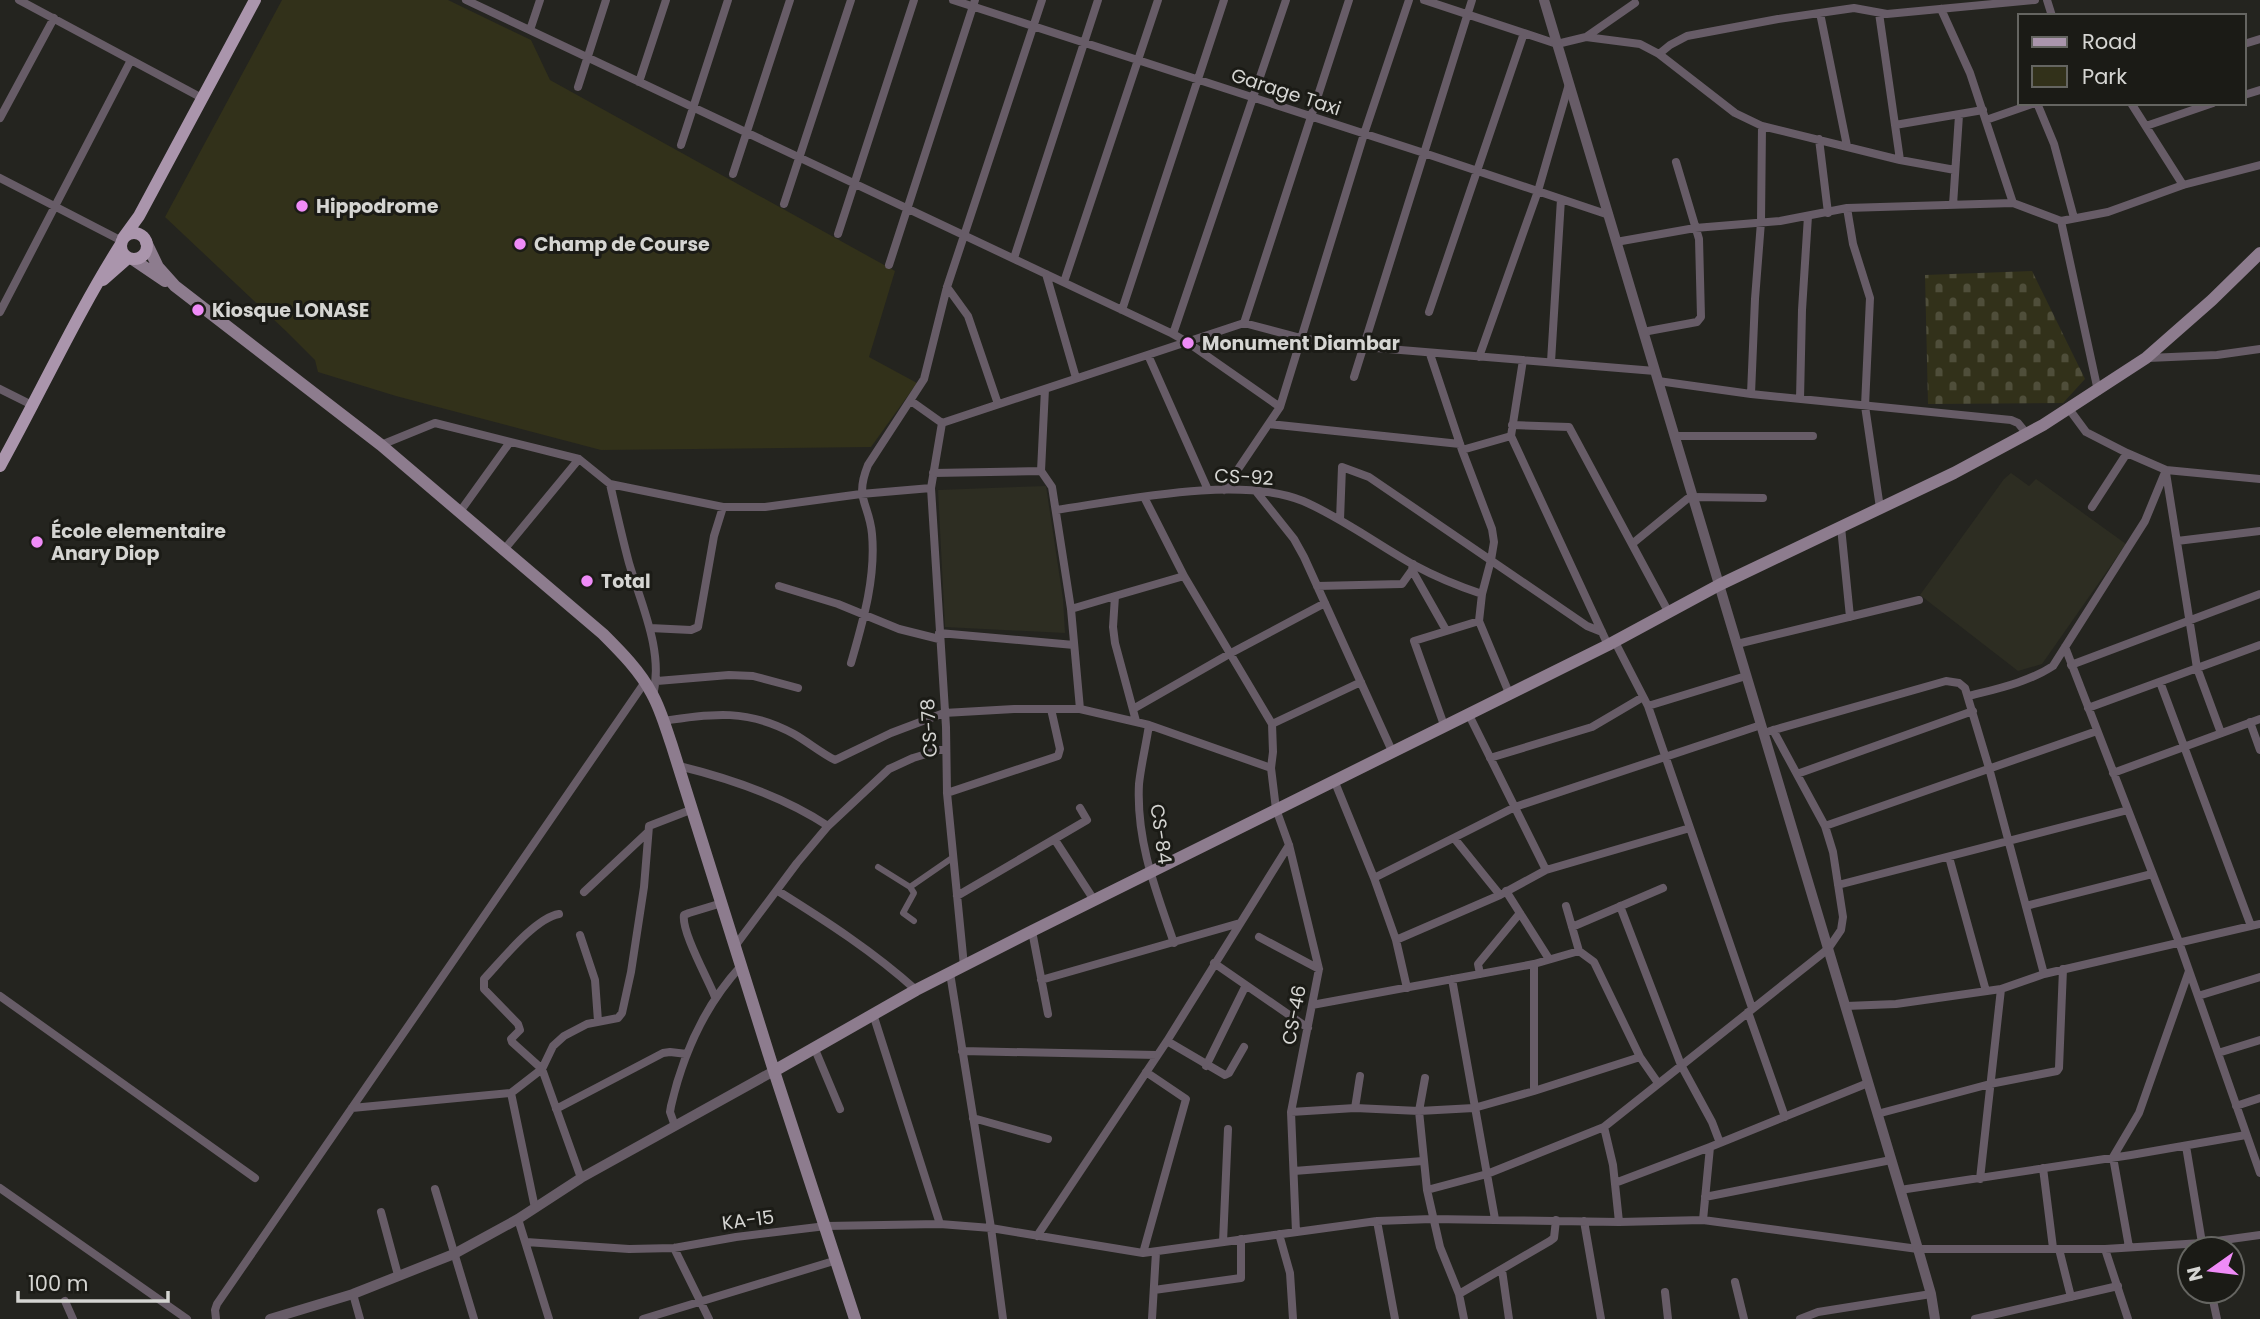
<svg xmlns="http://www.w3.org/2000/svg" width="2260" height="1319" font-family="Poppins,sans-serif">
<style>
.built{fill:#2d2d22}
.green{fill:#32311a}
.cemetery{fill:url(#cemetery-stones)}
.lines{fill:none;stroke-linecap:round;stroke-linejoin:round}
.pedestrian{stroke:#675c67;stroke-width:6}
.minor{stroke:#675c67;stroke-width:8}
.tertiary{stroke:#675c67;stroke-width:10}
.secondary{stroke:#8d7c8e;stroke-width:12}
.primary{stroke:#aa95ac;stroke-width:12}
.poi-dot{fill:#ef8bf7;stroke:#1b1b16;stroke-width:2.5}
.labels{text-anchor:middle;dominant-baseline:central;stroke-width:6;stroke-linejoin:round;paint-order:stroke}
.street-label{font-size:19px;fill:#d5d5d2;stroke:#1b1b16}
.poi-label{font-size:19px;font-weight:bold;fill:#d5d5d2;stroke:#1b1b16;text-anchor:start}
</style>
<defs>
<pattern id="cemetery-stones" width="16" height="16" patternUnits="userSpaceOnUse" patternTransform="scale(1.75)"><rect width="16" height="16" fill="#32311a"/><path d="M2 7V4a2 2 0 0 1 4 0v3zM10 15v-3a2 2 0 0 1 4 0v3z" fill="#4f4e3a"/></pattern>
</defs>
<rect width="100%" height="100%" fill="#24241f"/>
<path class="built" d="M2011,473L2029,486L2036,479L2126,544L2042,664L2018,671L1920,595L2004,479Z
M1046,486L1063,599L1065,633L945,627L938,490Z"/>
<path class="green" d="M282,0H448L531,40L550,80L895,271L869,357L917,383L871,447L601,450L396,396L318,372L315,360L288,333L165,217Z"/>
<path class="cemetery" d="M2032,271L2085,379L2063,403L1928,404L1925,275Z"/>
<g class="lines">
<path class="pedestrian" d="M878,867L910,887
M914,921L903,913L914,893L910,887L952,858"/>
<path class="minor" d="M19,0L202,98
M466,0L1173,334L1187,342L1280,407
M953,0L1424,153L1609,215
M1424,0L1557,44L1586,37L1640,44L1659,54L1735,113L1762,126L1900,160L1955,170
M2047,0L2052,16
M1941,9L1970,73L2013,203
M1820,13L1847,146
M1879,13L1900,160
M530,30L540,0
M1586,37L1635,3
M2244,44L2260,39
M1659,54L1670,45L1687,36L1778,19L1854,8L1887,14L2035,0
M639,82L666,0
M578,87L606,0
M2244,95L2260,90
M2037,103L2054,144L2074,218
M2131,103L2183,185
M0,118L54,18
M1986,120L2035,103
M1895,125L1983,110
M2146,126L2213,103
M1819,139L1828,213
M681,145L728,0
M733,174L790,0
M0,178L122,241
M784,204L851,0
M1953,205L1959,115
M1847,208L1853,244L1870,298L1865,406L1880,508
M2061,221L2098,391
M838,234L914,0
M1616,242L1695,228L1780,221L1847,208L2013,203L2061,221L2108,212L2183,185L2260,165
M1014,258L1098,0
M889,265L975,0
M1046,274L1076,378
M1064,282L1158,0
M947,287L968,316L998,404
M1122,310L1224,0
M0,312L131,60
M1429,312L1524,33
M1244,323L1349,0
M1643,332L1697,322L1701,317L1699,239L1676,162
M1173,334L1286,0
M1430,354L1462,450L1492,529L1494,542L1491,560L1482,594L1479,621L1509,693
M1148,355L1208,490
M1479,357L1538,191L1569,84
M2148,358L2217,355L2260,349
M1523,360L1511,436L1608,645
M1551,362L1561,199
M1354,377L1472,0
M1658,381L1751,394L2011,420L2018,423L2027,434
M0,389L34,406
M1751,394L1755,299L1761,222L1762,126
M1800,399L1802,310L1808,216
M911,401L942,423
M2069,409L2086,432L2127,453L2166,470L2260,479
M942,423L1244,323L1301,338L1364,347L1655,371
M942,423L931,488L946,727L947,793L964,966
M1269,424L1460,444
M1512,425L1569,427L1669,613
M1675,436H1813
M381,445L435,423L579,459L610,484L723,507H765L861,494L931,488
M1462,450L1511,436
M1041,471L1045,389
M933,473L1041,471L1052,487L1071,609L1080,709
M2166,473L2197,668L2221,733
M610,484C616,510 622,537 629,563C641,604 664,652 653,695
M1224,490L1280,407L1364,134L1409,0
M1255,490L1294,539L1304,557L1392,751
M1144,497L1184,576L1272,724L1273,752L1271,768L1276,809L1289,845L1319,969L1291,1112L1296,1232
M2092,507L2127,453
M1056,510C1124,500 1240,475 1303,501C1342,518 1377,544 1414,565C1436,577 1458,586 1482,594
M459,513L510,442
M1340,520L1342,467L1369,477L1587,626L1602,632
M1841,527L1850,617
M2177,541L2260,531
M1632,544L1687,499L1693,497L1763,498
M503,551L579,459
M1412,570L1446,630
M779,586L838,604L899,629L939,639
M1317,586L1402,584L1412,570L1413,564
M1071,609L1115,596
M650,628L691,630L698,627L714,536L723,507
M939,633L1074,645
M1615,642L1648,706L1752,1008
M1737,644L1919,600
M2065,647L2179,942L2260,1173
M851,663C863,621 876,578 872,534C869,502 854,500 868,465L924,379L947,287L1042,0
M2071,665L2260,594
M657,681L729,675L753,676L798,688
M2160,682L2251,926
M1969,696C1996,689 2029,682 2053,666L2145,521L2166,470
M1648,706L1746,676
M2088,708L2260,645
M1133,709L1231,653L1325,603
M1468,713L1546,870
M663,721C712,713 749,709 794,734C808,742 821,753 835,760L891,733L944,713L1014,709H1080L1149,725L1271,768
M1136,721L1115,643L1113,627L1115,596L1184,576
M2250,722L2260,750
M1272,724L1361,682
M1149,725C1146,745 1141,765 1139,784C1136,841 1156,891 1174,943
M1444,725L1414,641L1479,621
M1770,731L1946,681L1959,683L1965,688L1989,768L2044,974
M1490,758L1592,727L1643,697
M679,766C728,778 786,798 828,826
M2113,773L2260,719
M1797,774L1973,711
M1334,780L1374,878L1396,940L1407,988
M947,793L1058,756L1060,749L1051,709
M1825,826L2097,731
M1454,838L1500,895
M1055,840L1094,900
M1949,857L1986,991
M1374,878L1515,807L1761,725
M1838,885L2128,810
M778,891C826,921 874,952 916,990
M1506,891L1549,959
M584,892L647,833
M957,896L1087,820L1080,808
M1566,906L1579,951
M1620,906L1681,1065L1712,1122L1720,1143
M2026,906L2152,874
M559,914C535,918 501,961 484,979V989L518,1024L520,1030L511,1039L512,1042L542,1069L581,1178
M1572,927L1663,888
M1032,931L1048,1014
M580,935L595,980L598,1021
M1259,937L1319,969
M1396,940L1500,895L1546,870L1690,828
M735,946L797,863L828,826L889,769L913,758L946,748
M1214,963L1308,1028
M950,973L991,1228L1003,1319
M1480,974L1478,964L1520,913
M1452,979L1495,1219
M1041,980L1240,923
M0,996L255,1178
M2198,996L2260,977
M715,997C708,979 681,931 684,915L689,913L722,903
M1312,1005L1534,964
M1846,1006L1896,1004L2001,989L2044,974L2260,924
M1748,1012L1785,1117
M873,1014L940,1224
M1167,1041L1225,1075L1229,1073L1244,1047
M814,1047L840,1109
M962,1051L1157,1055
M2218,1053L2260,1040
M1206,1066L1246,985
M1425,1078L1419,1111L1427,1190L1440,1247L1459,1294
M1534,1091L1640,1057
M511,1093L535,1208
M2236,1106L2260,1098
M352,1108L511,1093L542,1069L553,1046L564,1036L587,1024L618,1018L622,1013L631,972L644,887L649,826L693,809
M1355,1108L1360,1076
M556,1109L663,1053L670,1052L687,1054
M1291,1112L1355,1108L1419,1111L1474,1108L1534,1091V964L1579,951L1594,962L1640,1057L1658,1083
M1877,1114L1990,1084L2057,1071L2059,1068L2063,969
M973,1118L1048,1139
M675,1126L670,1112L671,1106C683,1054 705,1005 741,966
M1604,1127L1613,1165L1619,1222
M2186,1146L2203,1249
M2043,1168L2053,1248
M1294,1171L1423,1161
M1980,1179L2001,989
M1615,1183L1710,1147
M0,1188L187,1319
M435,1189L474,1319
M1427,1190L1487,1174L1604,1127L1828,949L1841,930L1843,917L1833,852L1825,826L1773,730
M1900,1190L2131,1155L2246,1135
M1705,1197L1891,1160
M381,1212L398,1275
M518,1219L549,1319
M1703,1220L1710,1147L1868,1083
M1377,1221L1395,1319
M1584,1221L1601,1319
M1279,1234L1290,1273L1293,1319
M1037,1236L1167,1041L1289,845
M526,1242L629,1249L674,1248L736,1237L826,1226L940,1224L991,1228L1143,1253L1377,1221L1432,1219L1619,1222L1703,1220L1918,1249H2105L2202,1243L2260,1235
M1223,1242L1228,1129
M2129,1247L2113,1157L2139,1113L2189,971
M674,1248L709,1319
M2059,1249L2071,1297
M2105,1249L2128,1319
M1143,1253L1186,1099L1146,1072
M1502,1270L1509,1319
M1735,1282L1744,1319
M1154,1290L1241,1278V1239
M2211,1291L2217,1319
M1665,1292L1668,1319
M353,1294L360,1319
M65,1301L73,1319
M216,1319L215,1310L217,1304L645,682
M643,1319L837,1260
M1152,1319L1156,1252
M1464,1319L1459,1294L1550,1241L1554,1238L1556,1220
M1800,1319L1818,1312L1931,1294
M1975,1319L2118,1286"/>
<path class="tertiary" d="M1544,0L1918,1249L1931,1294L1935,1319
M270,1319L353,1294L454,1254L518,1219L581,1178L774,1071"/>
<path class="secondary" d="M146,242L158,267L175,286L381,445L603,634C621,652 640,671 652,694C661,710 666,729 672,746L774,1071L855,1319
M134,260L165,281
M774,1071L916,990L1032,931L1608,645L1719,585L1954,473L2043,425L2146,358L2212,300L2260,253"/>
<path class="primary" d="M121 246a13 13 0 1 1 26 0a13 13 0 1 1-26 0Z
M123,238L139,216L255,0
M103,280L128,258
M0,466C41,392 76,315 121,244"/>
</g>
<g class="poi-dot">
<circle cx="302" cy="206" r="7"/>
<circle cx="520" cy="244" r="7"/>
<circle cx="198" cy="310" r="7"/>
<circle cx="1188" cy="343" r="7"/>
<circle cx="37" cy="542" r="7"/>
<circle cx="587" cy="581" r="7"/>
</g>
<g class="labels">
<g class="street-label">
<text transform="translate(1286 92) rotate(18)">Garage Taxi</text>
<text transform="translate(1244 477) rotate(3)">CS-92</text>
<text transform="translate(929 728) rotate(-93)">CS-78</text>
<text transform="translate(1161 834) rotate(82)">CS-84</text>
<text transform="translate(1294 1015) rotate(-79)">CS-46</text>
<text transform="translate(748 1220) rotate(-7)">KA-15</text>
</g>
<g class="poi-label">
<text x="316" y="206">Hippodrome</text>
<text x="534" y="244">Champ de Course</text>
<text x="212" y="310">Kiosque LONASE</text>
<text x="1202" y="343">Monument Diambar</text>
<text x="51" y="531">École elementaire<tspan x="51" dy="22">Anary Diop</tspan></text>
<text x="601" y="581">Total</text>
</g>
</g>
<rect x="2018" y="14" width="228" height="91" fill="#1b1b16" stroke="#656561" stroke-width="2"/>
<rect x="2032" y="37" width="35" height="10" fill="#aa95ac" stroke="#656561" stroke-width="2"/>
<text x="2082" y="49" font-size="21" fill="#d5d5d2">Road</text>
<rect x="2032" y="66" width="35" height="21" fill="#32311a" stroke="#656561" stroke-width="2"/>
<text x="2082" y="84" font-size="21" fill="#d5d5d2">Park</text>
<g transform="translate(2211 1270) rotate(256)"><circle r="33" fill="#1b1b16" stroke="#656561" stroke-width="2"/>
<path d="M0-5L12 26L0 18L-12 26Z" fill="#ef8bf7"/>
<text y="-10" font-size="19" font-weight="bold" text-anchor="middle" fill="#d5d5d2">N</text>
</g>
<path d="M18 1291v10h150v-10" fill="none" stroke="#d5d5d2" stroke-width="3.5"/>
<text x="28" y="1291" font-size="21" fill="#d5d5d2" stroke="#1b1b16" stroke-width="5" paint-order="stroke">100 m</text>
</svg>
